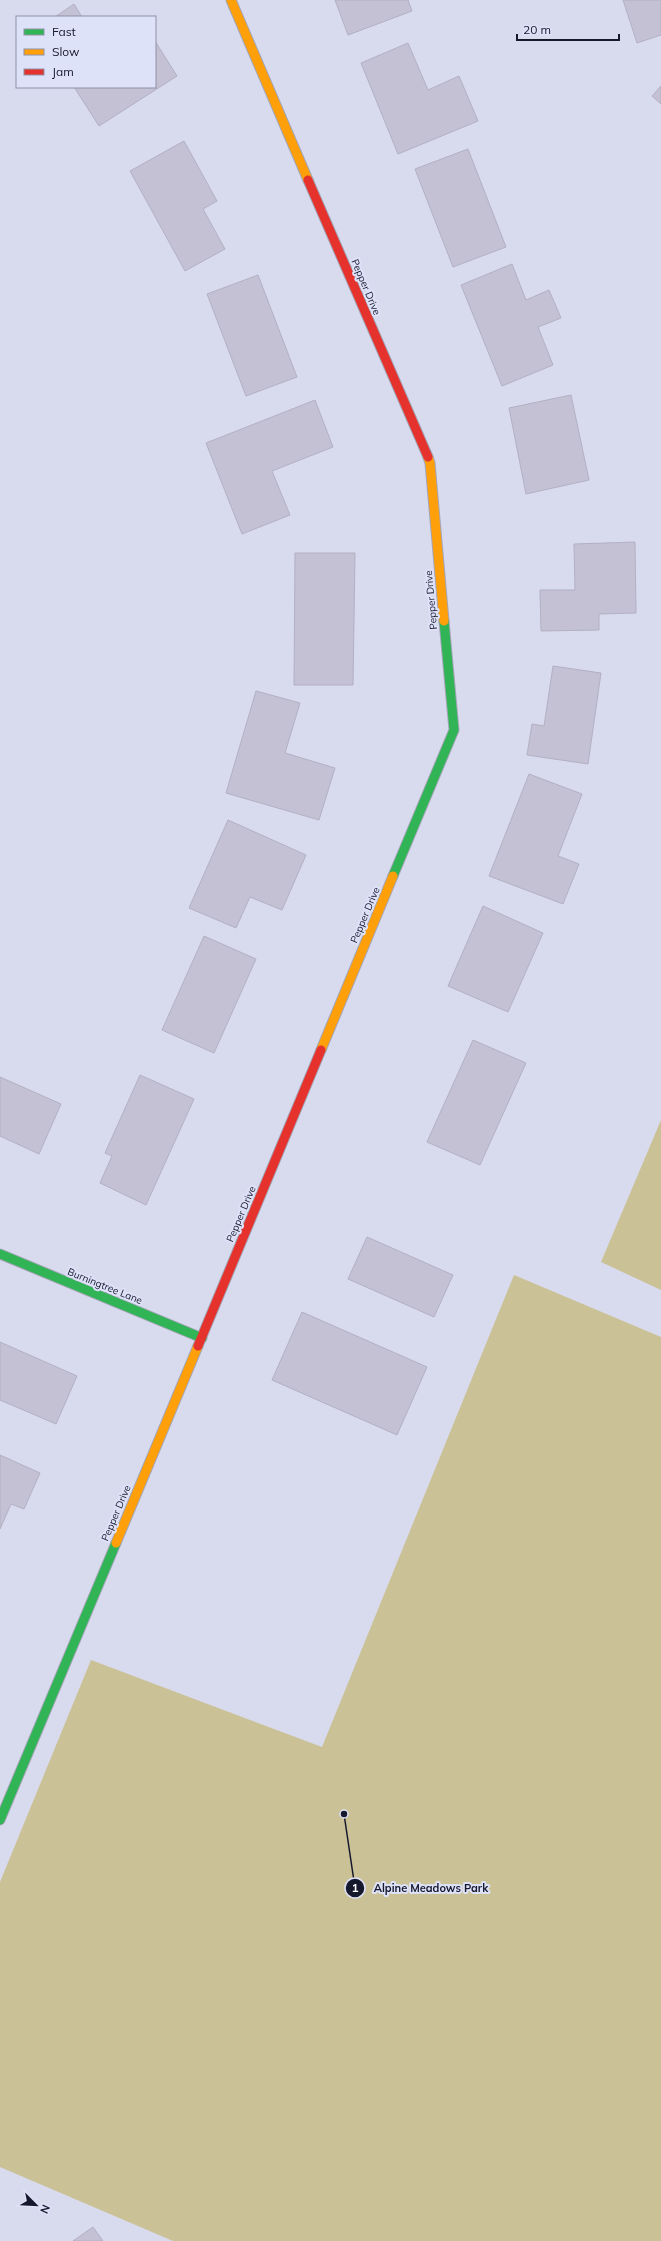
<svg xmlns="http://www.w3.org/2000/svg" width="661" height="2241" font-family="Mulish,sans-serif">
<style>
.green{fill:#cbc196}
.building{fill:#c3c1d3;stroke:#b3b0c3}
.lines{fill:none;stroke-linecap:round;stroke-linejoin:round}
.fast-casing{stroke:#a3a5b7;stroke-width:11}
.slow-casing{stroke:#a3a5b7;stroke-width:11}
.jam-casing{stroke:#a3a5b7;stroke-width:11}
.fast{stroke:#30b455;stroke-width:9}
.slow{stroke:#ff9f0a;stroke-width:9}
.jam{stroke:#e5322d;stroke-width:9}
.labels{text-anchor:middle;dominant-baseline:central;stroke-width:4;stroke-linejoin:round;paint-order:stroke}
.street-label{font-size:10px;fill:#16182c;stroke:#dee2f9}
.leader{fill:none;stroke:#16182c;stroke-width:1.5}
.callout-dot{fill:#16182c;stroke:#dee2f9;stroke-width:1.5}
.mark-label{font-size:12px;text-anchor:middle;font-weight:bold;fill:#fff}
.callout-label{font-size:11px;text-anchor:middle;font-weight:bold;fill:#16182c;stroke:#dee2f9;stroke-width:4;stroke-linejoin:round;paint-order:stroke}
</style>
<rect width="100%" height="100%" fill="#d8daed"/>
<path class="green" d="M661,1120V1290L601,1262Z
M514,1275L661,1337V2241H173L0,2167V1882L91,1660L322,1747Z"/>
<path class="building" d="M335,0H408L412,11L348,35Z
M623,0H661V35L637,43Z
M74,4L82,17H55Z
M155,41L177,76L99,126L74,87H155Z
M408,43L428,90L459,76L478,121L398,154L361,63Z
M661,86V104L652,96Z
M184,141L217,201L203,209L225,249L185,271L130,171Z
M468,149L506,247L453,267L415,169Z
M512,264L526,300L549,290L561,318L538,327L553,365L502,386L461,285Z
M258,275L297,377L246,396L207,294Z
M571,395L589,480L526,494L509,408Z
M315,400L333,447L272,471L290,515L242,534L206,443Z
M635,542L636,613L599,614V630L541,631L540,590H575L574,544Z
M295,553H355L353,685H294Z
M553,666L601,673L588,764L527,755L532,724L544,726Z
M256,691L300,703L285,753L335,768L319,820L226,793Z
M529,774L582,794L558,856L579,864L563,904L489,876Z
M228,820L306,855L282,910L250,897L236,928L189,908Z
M483,906L543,933L508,1012L448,986Z
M204,936L256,959L214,1053L162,1030Z
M473,1040L526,1063L480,1165L427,1142Z
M140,1075L194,1099L146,1205L100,1183L112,1156L105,1153Z
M0,1077L61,1104L39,1154L0,1136Z
M367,1237L453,1275L434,1317L348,1279Z
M302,1312L427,1367L397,1435L272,1380Z
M0,1342L77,1376L56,1424L0,1400Z
M0,1455L40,1473L24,1509L11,1504L0,1529Z
M93,2227L103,2241H73Z"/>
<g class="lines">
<defs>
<path id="fast" d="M393,876L454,730L444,621
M0,1254L202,1338
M0,1820L116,1543"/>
<path id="slow" d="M231,0L308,180
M428,457L430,463L444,621
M321,1050L393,876
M116,1543L198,1346"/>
<path id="jam" d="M308,180L428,457
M198,1346L321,1050"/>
</defs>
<use href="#fast" class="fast-casing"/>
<use href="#slow" class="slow-casing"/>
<use href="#jam" class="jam-casing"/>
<use href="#fast" class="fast"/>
<use href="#slow" class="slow"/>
<use href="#jam" class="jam"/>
</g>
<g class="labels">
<g class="street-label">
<text transform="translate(366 287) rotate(67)">Pepper Drive</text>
<text transform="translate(431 600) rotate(-95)">Pepper Drive</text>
<text transform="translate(365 915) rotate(-67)">Pepper Drive</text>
<text transform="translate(241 1214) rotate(-67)">Pepper Drive</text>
<text transform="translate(105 1286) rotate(22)">Burningtree Lane</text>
<text transform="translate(116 1513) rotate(-67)">Pepper Drive</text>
</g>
</g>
<path class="leader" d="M344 1814L355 1888"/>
<g class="callout-dot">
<circle cx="344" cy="1814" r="4"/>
<circle cx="355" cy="1888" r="10"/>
</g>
<g class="mark-label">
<text x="355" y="1892">1</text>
</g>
<g class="callout-label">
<text x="431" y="1892">Alpine Meadows Park</text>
</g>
<rect x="16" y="16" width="140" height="72" fill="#dee2f9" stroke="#8e91a7"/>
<rect x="24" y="29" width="20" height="6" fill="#30b455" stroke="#8e91a7"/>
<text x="52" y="36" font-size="12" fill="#16182c">Fast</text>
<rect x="24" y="49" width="20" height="6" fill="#ff9f0a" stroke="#8e91a7"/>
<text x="52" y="56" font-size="12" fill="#16182c">Slow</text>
<rect x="24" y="69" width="20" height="6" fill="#e5322d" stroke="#8e91a7"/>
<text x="52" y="76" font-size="12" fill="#16182c">Jam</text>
<g transform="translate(36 2205) rotate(114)" stroke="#dee2f9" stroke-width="3" paint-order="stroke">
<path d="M0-3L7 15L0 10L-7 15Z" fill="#16182c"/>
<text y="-6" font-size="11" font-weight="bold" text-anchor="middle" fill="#16182c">N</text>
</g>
<path d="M517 34v6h102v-6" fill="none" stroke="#16182c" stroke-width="2"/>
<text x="523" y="34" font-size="12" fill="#16182c" stroke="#dee2f9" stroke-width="3" paint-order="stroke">20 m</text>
</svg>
